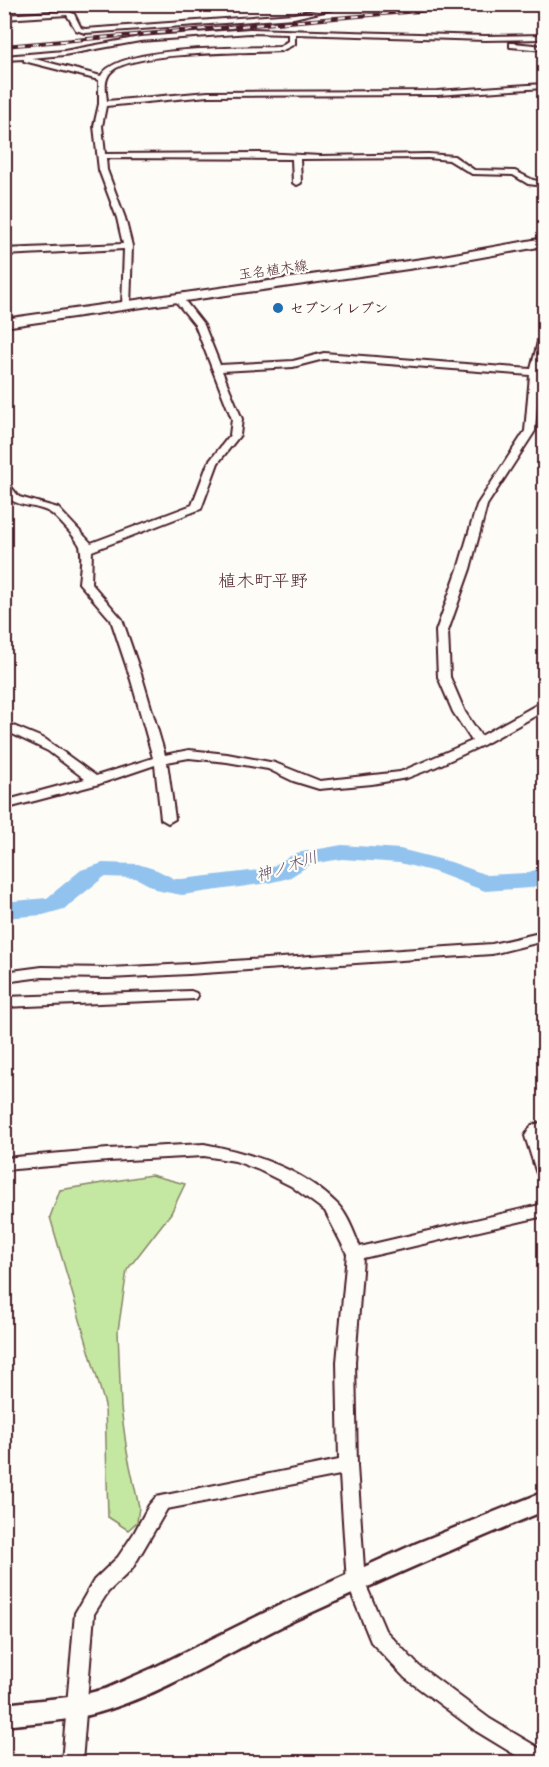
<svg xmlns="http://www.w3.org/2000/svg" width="549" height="1767" font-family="'Balsamiq Sans','Klee One',sans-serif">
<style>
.green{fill:#c4e8a2;stroke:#878466;stroke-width:1.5}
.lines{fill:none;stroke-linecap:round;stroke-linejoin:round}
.river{fill:#92c3ee;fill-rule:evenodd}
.minor-casing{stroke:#4a1f2b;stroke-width:4}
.tertiary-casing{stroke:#4a1f2b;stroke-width:5}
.secondary-casing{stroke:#4a1f2b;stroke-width:4}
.minor{fill:#fdfcf7;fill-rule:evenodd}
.tertiary{fill:#fdfcf7;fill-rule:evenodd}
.secondary{fill:#fdfcf7;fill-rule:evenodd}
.rail-casing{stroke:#4a1f2b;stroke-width:4}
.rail{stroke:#fdfcf7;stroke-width:2;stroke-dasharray:7;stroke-linecap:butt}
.poi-dot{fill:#1f6fb2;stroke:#fdfcf7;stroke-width:2}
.labels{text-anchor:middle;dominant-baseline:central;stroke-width:4.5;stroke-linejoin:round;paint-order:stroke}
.far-street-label{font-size:14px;fill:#4a1f2b;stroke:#fdfcf7}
.far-poi-label{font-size:14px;font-weight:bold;fill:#4a1f2b;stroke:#fdfcf7;text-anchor:start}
.water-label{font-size:16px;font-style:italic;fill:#605066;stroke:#fdfcf7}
.quarter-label{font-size:18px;fill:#4a1f2b;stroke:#fdfcf7}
</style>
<rect width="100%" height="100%" fill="#fdfcf7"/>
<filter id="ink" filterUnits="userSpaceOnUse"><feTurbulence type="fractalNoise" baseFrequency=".0167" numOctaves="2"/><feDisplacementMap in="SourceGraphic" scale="12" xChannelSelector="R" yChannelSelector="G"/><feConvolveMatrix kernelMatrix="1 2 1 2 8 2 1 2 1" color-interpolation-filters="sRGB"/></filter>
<g filter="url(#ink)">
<path class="green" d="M151,1175L185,1184L171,1213L127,1270L118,1331L121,1408L127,1452L139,1507L137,1522L128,1530L108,1517L105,1405L50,1217L60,1190Z"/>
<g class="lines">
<path class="river" d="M4,4H20L4,9Z
M342,845L400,849L451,862L487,875L526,873L544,867V883L530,888L485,891L435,872L400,863L342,859L311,864L289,878L268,883L182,895L160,891L136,878L104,877L64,909L43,915L4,918V902L47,898L81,870L103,863L138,864L157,870L175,879H182L268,869L296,853Z"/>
<defs>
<path id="minor" d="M325,4H332L333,9L294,18L85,33L76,30L67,15L4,19V15L68,11L74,14L81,28L85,29L294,14L326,8Z
M250,29L485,36L544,35V39L485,40L295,34V44L281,51C247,53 134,51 112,71C103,79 106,91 107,101L208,92L437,91L544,84V88L437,95L208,96L106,106L102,126L105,154L262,153L321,156L428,154L454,156L474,170L515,171L533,180L544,182V186L528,184L513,175L472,174L449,160L428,158L300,159L301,183L297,185L293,183L292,159L106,158L107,170L125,218L132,246L130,308L122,306L124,249L4,255V249L123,244L117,218L99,170L94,126L99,104V80L24,61V59L4,60V56L64,51L140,37ZM250,33L288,34V41L279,47C244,48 117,45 101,76L31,58L64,55L140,41Z
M513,43L544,46V50L510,47V43Z
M175,296H181L204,325L220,365L293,361L324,353L531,369L539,338L544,335V355L541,370H544V376H539V378L535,431L487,505L470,569L448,631L450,677L465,712L481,736L540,703L544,702V711L483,745L433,768L407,778L372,784L319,789L293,781L268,769L227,762L189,758L167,762L175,819L168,823L161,819L155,765L99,784L4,809V801L85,779L48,751L4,730V722L45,739L96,776L153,758L131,680L111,620L79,583C80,571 83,557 80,546C78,540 55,515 49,512C30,502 4,510 4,482L8,483L19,497L58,508L91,543L192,505L208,463L230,435L232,419L195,325L173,298ZM324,359L530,375L525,431L477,505L458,569L436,631L438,677L453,712L472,741L400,772L320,781L275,763L227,754L189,750L165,755L143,680L122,619L91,583L92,551L201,509L218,463L240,435L242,419L222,371L293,367Z
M544,932V941L492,954L189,974L109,978L42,977L4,982V972L42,967L109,968L189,964L492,944Z
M191,991L196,993L198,996L196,999L4,1007V997Z
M544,1122V1132L541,1136L544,1148V1177L538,1175L536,1171L525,1136L532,1125Z
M204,1144C251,1153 300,1168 335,1202C347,1212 354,1233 360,1247L544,1204V1216L363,1258L355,1362L357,1466L365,1583L385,1630L419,1666L490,1719L544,1751V1762H527L476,1731L405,1678L371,1642L347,1583L340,1475L167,1509L132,1569L108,1592L94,1614L82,1762H62L75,1613L94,1580L118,1557L134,1533L149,1505L156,1497L339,1460L337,1362L347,1254L325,1211L291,1186L259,1170L235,1161L204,1156L108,1161L4,1170V1158L108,1149Z"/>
<path id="tertiary" d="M544,1492V1511C461,1545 378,1582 295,1620C233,1649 173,1689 107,1710C74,1721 39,1722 4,1726V1704L78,1696L105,1689L153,1668L278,1606L417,1543Z"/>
<path id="secondary" d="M544,238V246L443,264L4,327V319L443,256Z"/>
</defs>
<use href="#minor" class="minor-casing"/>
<use href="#tertiary" class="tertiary-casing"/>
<use href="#secondary" class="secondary-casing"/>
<use href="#minor" class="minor"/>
<use href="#tertiary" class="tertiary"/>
<use href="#secondary" class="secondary"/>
<defs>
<path id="rail" d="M4,46L501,4"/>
</defs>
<use href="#rail" class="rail-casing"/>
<use href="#rail" class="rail"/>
</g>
</g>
<circle class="poi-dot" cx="278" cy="308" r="6"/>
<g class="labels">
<g class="far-street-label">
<text transform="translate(273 270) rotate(-8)">玉名植木線</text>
</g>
<g class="far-poi-label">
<text x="290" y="308">セブンイレブン</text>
</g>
<g class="water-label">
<text transform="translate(287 867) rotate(-18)">神ノ木川</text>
</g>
<g class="quarter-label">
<text x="263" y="581">植木町平野</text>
</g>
</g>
<rect width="549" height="1767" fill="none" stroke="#fdfcf7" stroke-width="24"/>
<rect x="12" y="12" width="525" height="1743" fill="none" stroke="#4a1f2b" stroke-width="2" filter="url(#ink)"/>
</svg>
